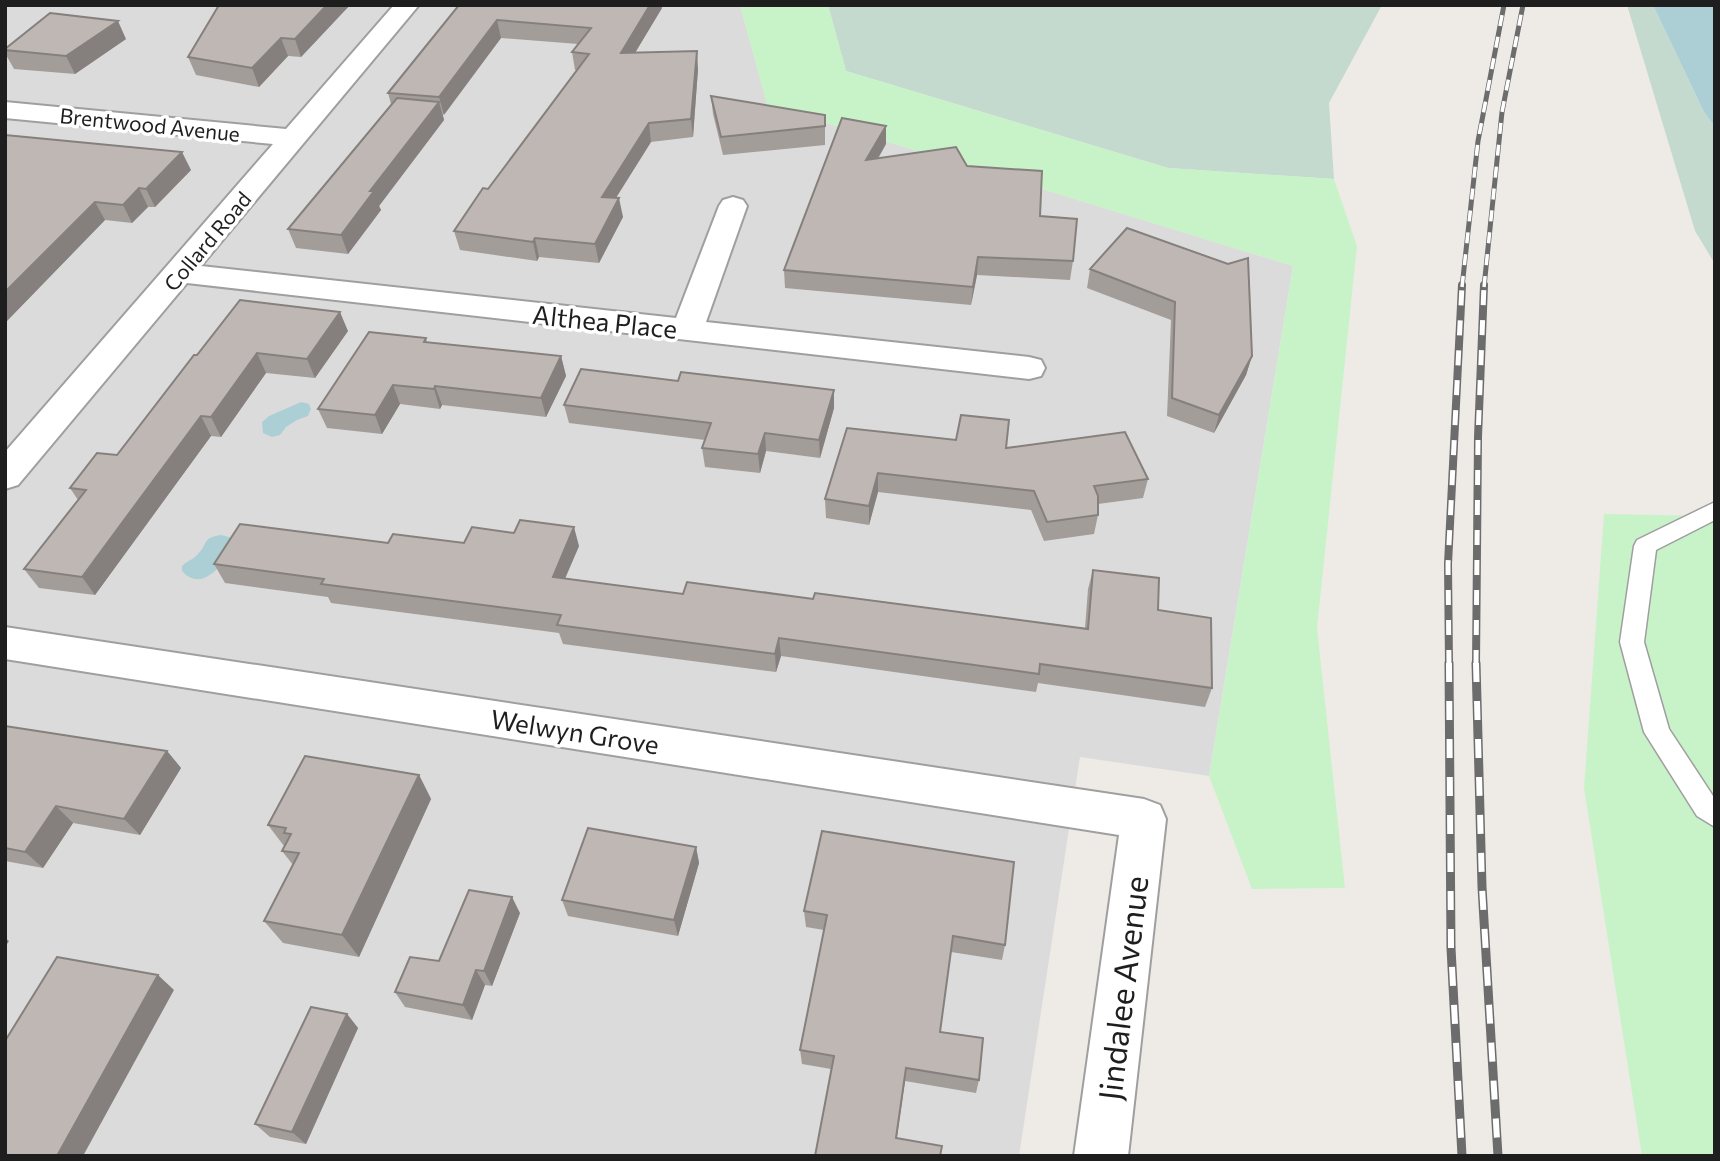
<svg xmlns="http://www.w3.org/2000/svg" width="1720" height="1161" font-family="Commissioner,sans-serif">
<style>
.residential{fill:#dcdbdc}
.wetland{fill:#c5dacf}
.park{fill:#c8f3c9}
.water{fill:#accfd6}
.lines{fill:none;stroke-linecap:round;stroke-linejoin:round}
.lane-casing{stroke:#9f9f9f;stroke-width:3}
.street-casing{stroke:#9f9f9f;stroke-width:4}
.lane{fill:#fff;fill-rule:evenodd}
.street{fill:#fff;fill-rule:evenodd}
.rail-far2-casing{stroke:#6c6c6c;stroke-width:5}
.rail-far1-casing{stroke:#6c6c6c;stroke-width:8}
.rail-casing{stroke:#6c6c6c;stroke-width:9}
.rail-far2{stroke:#fff;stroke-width:3.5;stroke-dasharray:11;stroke-linecap:butt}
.rail-far1{stroke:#fff;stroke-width:5;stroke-dasharray:15;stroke-linecap:butt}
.rail{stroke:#fff;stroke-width:6;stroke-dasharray:19;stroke-linecap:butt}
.wall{fill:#a39d9a}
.shaded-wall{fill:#85807d}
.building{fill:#beb7b3;stroke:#85807d;stroke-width:2}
.labels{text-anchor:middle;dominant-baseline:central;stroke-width:7;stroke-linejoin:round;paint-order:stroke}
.far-street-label{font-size:21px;fill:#1e1e1e;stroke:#fff}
.street-label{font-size:26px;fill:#1e1e1e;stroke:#fff}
.near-street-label{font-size:32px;fill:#1e1e1e;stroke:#fff}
</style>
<rect width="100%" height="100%" fill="#eeebe6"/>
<path class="residential" d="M5,5H740L768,105L1293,266L1209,776L1080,757L1019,1156H5Z"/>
<path class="wetland" d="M828,5H1382L1329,103L1334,179L1168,168L846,71Z
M1627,5H1653L1704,112L1715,127V264L1695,231Z"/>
<path class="park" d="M740,5H828L846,71L1168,168L1334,179L1357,246L1317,628L1345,888L1252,889L1209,776L1293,266L767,105Z
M1604,514L1715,516V1156H1642L1584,788Z"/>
<path class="water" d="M1653,5H1715V127L1704,112Z
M301,402L309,404L311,409L308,416L297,420L286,427L280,435L272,437L263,433L262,422L269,416Z
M221,535L237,539V544C225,560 204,595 182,571V566C187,561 194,559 198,554C209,543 201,538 221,535Z"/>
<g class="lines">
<defs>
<path id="lane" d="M1715,502V520L1656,550L1644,642L1669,729L1715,799V827L1697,816L1644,732L1620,642L1634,546L1637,540Z"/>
<path id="street" d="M394,5H419L201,266L676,318L719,206L723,200L733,197L743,200L747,206L706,322L1029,357L1041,360L1045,368L1041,376L1029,379L187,283L18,485L5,489V452L273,144L5,118V102L286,129Z
M5,627L1144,799L1160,805L1166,819L1128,1156H1074L1119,835L5,659Z"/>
</defs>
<use href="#lane" class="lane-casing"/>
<use href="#street" class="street-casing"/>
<use href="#lane" class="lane"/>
<use href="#street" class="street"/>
<defs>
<path id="rail-far2" d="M1462,287L1478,141L1504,5
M1484,287L1502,112L1523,5"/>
<path id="rail-far1" d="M1449,665L1448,564L1462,285
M1476,665L1478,437L1484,285"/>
<path id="rail" d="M1449,663L1451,948L1462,1156
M1476,663L1482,887L1498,1156"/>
</defs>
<use href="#rail-far2" class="rail-far2-casing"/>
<use href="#rail-far1" class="rail-far1-casing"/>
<use href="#rail" class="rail-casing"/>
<use href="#rail-far2" class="rail-far2"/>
<use href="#rail-far1" class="rail-far1"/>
<use href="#rail" class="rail"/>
</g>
<path class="wall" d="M219,5H350L301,57L288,56L259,87L196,75L188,57Z
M459,5H661L662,8L635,53L698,69L693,137L651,142L616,198L623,217L599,263L539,257L537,261L460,250L454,231L488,189L577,70H575L572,52L578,44L501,38L443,115L444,120L379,206L381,210L348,254L296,248L288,229L391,104L388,93Z
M126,39L75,74L14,69L5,53V49Z
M711,96L825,115V145L723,155L713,114Z
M5,135L191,170L155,207H148L132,223L105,220L5,323Z
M886,144L878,159L967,166L1040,216L1073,261L1070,280L977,275L971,305L785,288L784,270Z
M1228,264L1252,356L1246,375L1214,433L1167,416L1171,320L1087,288L1090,269Z
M348,331L315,378L266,373L221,437L211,436L95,595L39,588L24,569L78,500L70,488L117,455L197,355Z
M426,338L427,342L561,356L566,376L546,417L442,405L440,409L400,404L382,434L327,428L318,409Z
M678,381L834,390V408L820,458L766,451L760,473L705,467L702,448L705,440L569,423L564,405Z
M847,428L956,440L1006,448L1148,479L1143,498L1098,504V515L1094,534L1044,541L1031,510L878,492L869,525L826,518L825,499Z
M388,543H464L579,546L565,578L683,594L813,599L1085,628L1088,589L1093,570L1158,610L1212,688L1205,707L1038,683L1036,692L781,656L776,672L563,644L559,633L331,603L328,597L225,583L214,564Z
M5,726L167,751L181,768L140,835L73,823L43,868L5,861Z
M419,775L431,799L359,957L283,943L264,921L293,865L282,851L284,846L268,825Z
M696,847L699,863L678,936L568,916L562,900Z
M804,911L1005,945L1002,960L951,952L940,1032L979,1080L976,1093L905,1081L815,1156L831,1069L802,1064L800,1050L824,930L806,927Z
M520,913L492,986L485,985L472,1020L405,1007L395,992L439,961Z
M347,1014L358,1028L306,1144L270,1137L255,1124Z"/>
<path class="shaded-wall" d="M327,5H350L301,57L295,39Z
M650,5H661L662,8L624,71L621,53Z
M497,20L501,38L444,115L439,97Z
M118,21L126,39L75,74L66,56Z
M281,38L288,56L259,87L252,68Z
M697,51L698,69L693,137L691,119Z
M439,102L444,120L379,206L381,210L348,254L341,235L370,191Z
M649,123L651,142L605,215L602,197Z
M886,126V144L866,178V160Z
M182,152L191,170L155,207L146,189Z
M139,188L148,207L132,223L123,205Z
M619,198L623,217L599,263L595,244Z
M95,202L105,220L5,323V292Z
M535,238L539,257L537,261L533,242Z
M978,257L977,275L971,305L973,287Z
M340,312L348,331L315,378L307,359Z
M257,353L266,373L221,437L211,417Z
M561,356L566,376L546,417L541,398Z
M1252,356L1246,375L1214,433L1219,415Z
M393,385L400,404L382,434L375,415Z
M435,386L442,405L440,409L434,389Z
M834,390V408L820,458L819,440Z
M201,416L211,436L95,595L82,577Z
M765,433L766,451L760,473L758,454Z
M878,473V492L869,525V506Z
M574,527L579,546L558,595L553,577Z
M779,638L781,656L776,672L775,654Z
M167,751L181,768L140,835L124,819Z
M419,775L431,799L359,957L342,935Z
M56,806L73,823L43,868L25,852Z
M696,847L699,863L678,936L674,920Z
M512,897L520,913L492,986L484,971Z
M5,938L9,941L5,947Z
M476,970L485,985L472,1020L463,1005Z
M158,975L174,990L83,1156H57Z
M347,1014L358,1028L306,1144L292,1132Z
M906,1068L905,1081L895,1150L896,1138Z"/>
<path class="building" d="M219,5H327L295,39L281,38L252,68L188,57Z
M459,5H650L621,53L697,51L691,119L649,123L602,197L619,198L595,244L535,238L533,242L454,231L483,188L488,189L589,54L572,52L591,28L497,20L439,97L388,93Z
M50,13L118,21L66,56L5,50V49Z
M711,96L825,115V126L721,137Z
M397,98L439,102L370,191H374L341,235L288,229Z
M842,118L886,126L866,160L956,147L967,166L1042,171L1040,216L1077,219L1073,261L978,257L973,287L784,270Z
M5,135L182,152L146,189L139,188L123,205L95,202L5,292Z
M1127,228L1228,264L1248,258L1252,356L1219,415L1172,398L1175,302L1090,269Z
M240,300L340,312L307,359L257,353L211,417L201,416L82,577L24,569L86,490L70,488L97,453L117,455L194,355H197Z
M369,332L426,338L424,342L561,356L541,398L435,386L434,389L393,385L375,415L318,409Z
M581,369L678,381L681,372L834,390L819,440L765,433L758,454L702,448L711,423L564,405Z
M961,415L1009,420L1006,448L1125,432L1148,479L1094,486L1098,496V515L1047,522L1034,491L878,473L869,506L825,499L847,428L956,440Z
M520,520L574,527L553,577L683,594L687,582L813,599L815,593L1088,629L1093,570L1159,578L1158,610L1211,618L1212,688L1040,664L1039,674L779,638L775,654L557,625L561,615L321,584L324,579L214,564L240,524L388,543L393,534L464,543L472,527L514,533Z
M5,726L167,751L124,819L56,806L25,852L5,848Z
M305,756L419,775L342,935L264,921L299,853L282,851L291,834L284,833L286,828L268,825Z
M588,828L696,847L674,920L562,900Z
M822,831L1014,862L1005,945L953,936L940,1032L983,1038L979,1080L906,1068L896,1138L942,1146L940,1156H815L834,1056L800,1050L827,915L804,911Z
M469,890L512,897L484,971L476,970L463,1005L395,992L410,957L439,961Z
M57,957L158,975L57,1156H5V1041Z
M311,1007L347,1014L292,1132L255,1124Z"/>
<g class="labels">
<g class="far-street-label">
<text transform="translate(150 124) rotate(6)">Brentwood Avenue</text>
<text transform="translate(207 241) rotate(-50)">Collard Road</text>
</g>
<g class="street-label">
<text transform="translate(605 321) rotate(6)">Althea Place</text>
<text transform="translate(575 731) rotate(9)">Welwyn Grove</text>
</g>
<g class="near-street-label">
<text transform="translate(1122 988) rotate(-83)">Jindalee Avenue</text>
</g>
</g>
<rect width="1720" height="1161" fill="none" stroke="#1e1e1e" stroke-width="14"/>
</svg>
